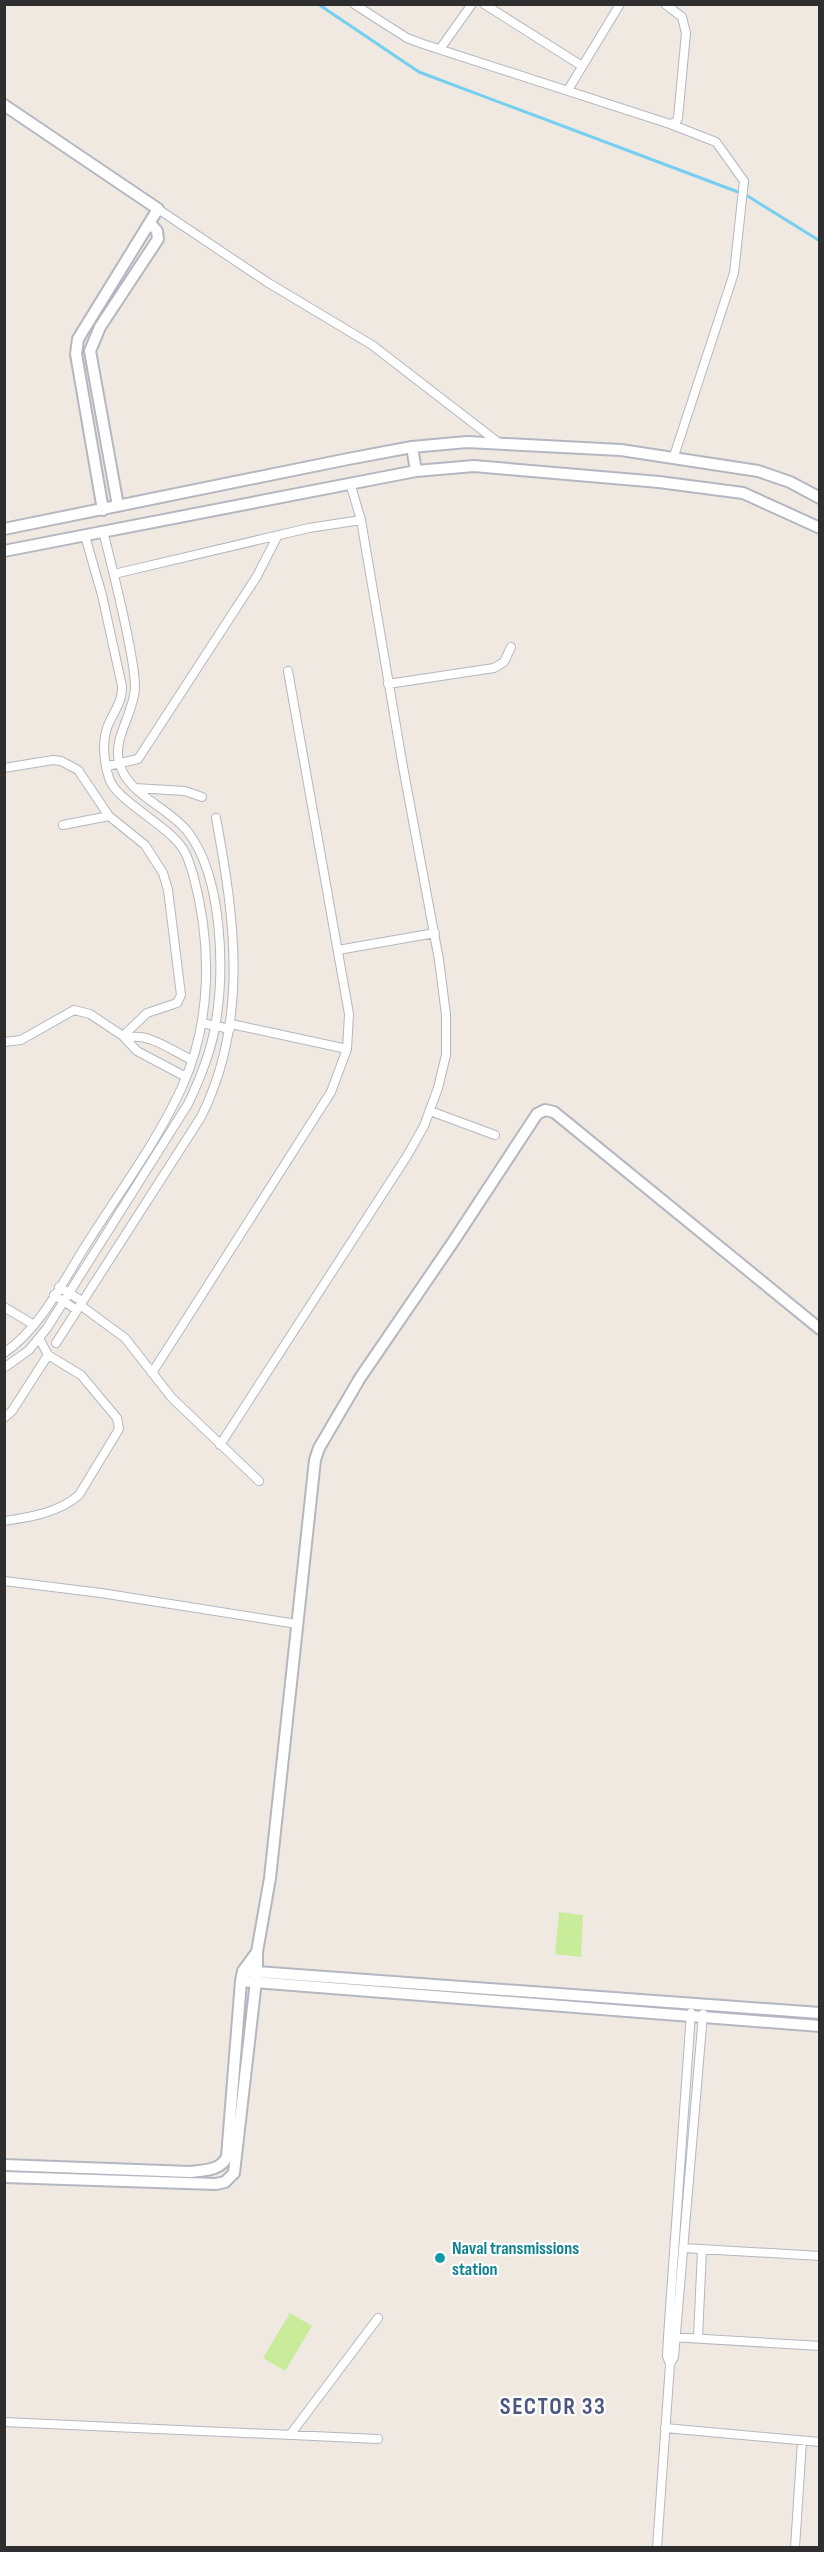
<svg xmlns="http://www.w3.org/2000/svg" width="824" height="2552" font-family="'Sofia Sans Condensed',sans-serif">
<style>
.pitch{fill:#c9ec9a}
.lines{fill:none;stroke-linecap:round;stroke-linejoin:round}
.stream{stroke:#75cff0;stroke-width:3}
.street-casing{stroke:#b4b7c1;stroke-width:10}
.secondary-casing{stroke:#b4b7c1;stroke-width:14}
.street{stroke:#fff;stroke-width:8}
.secondary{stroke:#fff;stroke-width:10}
.culture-dot{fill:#0f9aa8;stroke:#fff;stroke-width:2}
.labels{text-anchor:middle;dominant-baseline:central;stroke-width:4.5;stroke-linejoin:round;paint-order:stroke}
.culture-label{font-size:18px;font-weight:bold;fill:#0d838f;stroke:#fff;text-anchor:start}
.district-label{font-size:24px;font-weight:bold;letter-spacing:1.5px;fill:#4d5680;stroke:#fff}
</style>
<rect width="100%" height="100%" fill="#efe9e1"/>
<path class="pitch" d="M559,1912L583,1915L581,1957L555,1954Z
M290,2313L312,2326L285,2371L263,2358Z"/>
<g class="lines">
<path class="stream" d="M318,4L419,72L746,195L820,241"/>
<defs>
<path id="street" d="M354,4L407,38L423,44L670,124L676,122L678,118L686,33L682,17L665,4
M484,4L582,66
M440,49L472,4
M568,90L620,4
M670,124L716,142L744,181L734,273L673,459
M158,209L267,282L372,345L499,443
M114,574L309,528L361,520
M388,684L494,668L504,662L511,647
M107,766L138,759L257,576L277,537
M4,768L53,760L61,761L78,770L109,816L145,845L163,873L168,890L181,995L177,1003L147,1013L123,1036
M135,788L185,791L202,797
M63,825L109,816
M338,950L435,933
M202,1023L230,1029
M231,1024L347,1049
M127,1038C149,1032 172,1051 192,1060
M4,1042L21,1040L74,1010L90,1014L123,1036L137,1051L186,1077
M430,1111L495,1135
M59,1287L82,1301
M54,1295L77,1310
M80,1305L125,1338L172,1398L259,1481
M4,1307L34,1325
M56,1343L201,1117C249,1021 235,920 216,818
M4,1353C42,1327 64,1279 88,1242C120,1191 157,1142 182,1087C212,1021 212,944 193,874C190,866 188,856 183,849C168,825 115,800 109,778C104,763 102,743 107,728C112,714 123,702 122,686L102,595L85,536
M4,1368L29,1350L47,1328L188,1104C200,1079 210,1055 215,1027C225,972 223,878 188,832C169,807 127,795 119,762C113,737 134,713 135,688C135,671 131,654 128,638C121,602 112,567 103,531
M152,1373L331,1092L347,1049L349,1014L288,671
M4,1418L12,1411L48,1355
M220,1445L407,1156L424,1126L438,1088L446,1055V1015L439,960L403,767L361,520L350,483
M4,1521C31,1517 58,1513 79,1495L119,1429L117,1418L81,1375L48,1355L39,1338
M4,1581L101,1593L297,1624
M683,2248L820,2256
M671,2337L820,2346
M698,2338L702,2250
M670,2364L667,2356L668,2337L691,2013
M4,2422L378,2439
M665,2428L820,2442
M290,2435L378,2318
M657,2548L670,2364L674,2357L703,2014
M795,2548L802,2441"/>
<path id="secondary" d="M4,105L158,209L78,339L76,354L103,510
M412,447L416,471
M118,506L90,351L100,327L158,239L157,231L150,223
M4,529L348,459L412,447L467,442L621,450L758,471L790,482L820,498
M4,551L416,471L474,466L659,482L743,493L820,528
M243,1971L820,2013
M241,1981L820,2026
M4,2165L190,2172C204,2170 220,2171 227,2157L241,1981L243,1971L257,1952
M4,2177L216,2184L225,2182L234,2173L257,1972V1952L270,1878L315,1460L319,1448L360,1378L453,1242L537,1114L545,1110L554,1112L820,1329"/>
</defs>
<use href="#street" class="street-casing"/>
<use href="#secondary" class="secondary-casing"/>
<use href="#street" class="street"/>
<use href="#secondary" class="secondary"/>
</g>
<circle class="culture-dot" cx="440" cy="2258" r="6"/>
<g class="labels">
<g class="culture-label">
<text x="452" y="2248">Naval transmissions<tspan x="452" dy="21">station</tspan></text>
</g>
<g class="district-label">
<text x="553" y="2406">SECTOR 33</text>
</g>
</g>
<rect width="824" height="2552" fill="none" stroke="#2e2e2e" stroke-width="12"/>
</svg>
